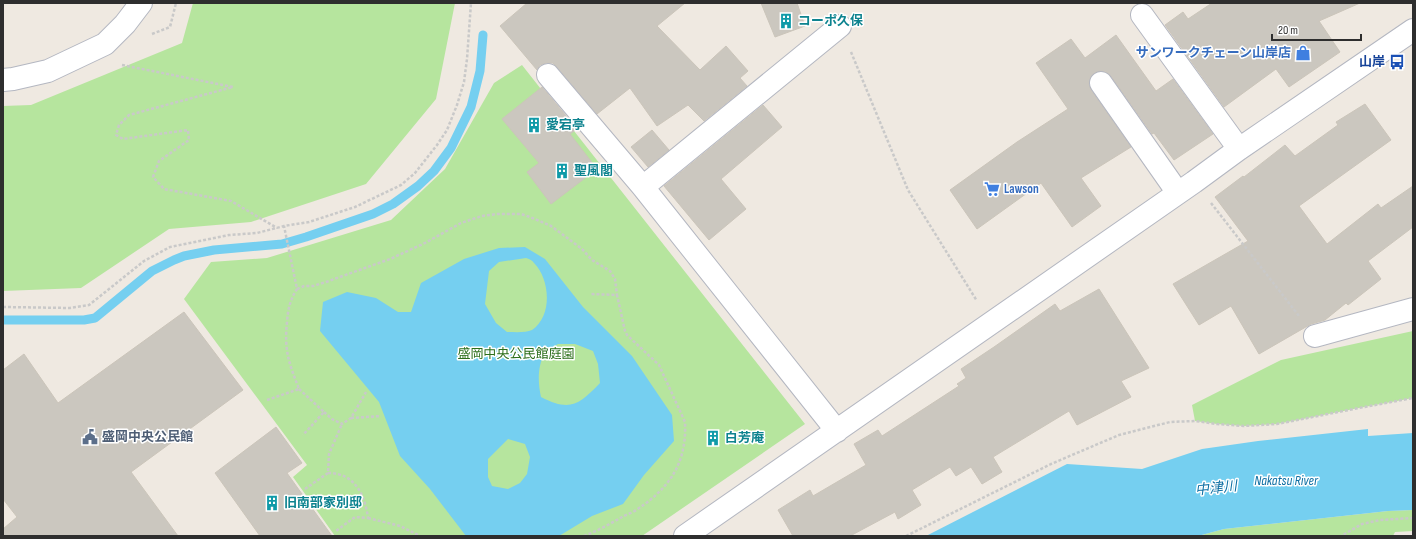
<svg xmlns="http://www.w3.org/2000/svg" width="1416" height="539" font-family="'Sofia Sans Condensed','Noto Sans JP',sans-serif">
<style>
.green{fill:#b6e59e}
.water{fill:#75cff0;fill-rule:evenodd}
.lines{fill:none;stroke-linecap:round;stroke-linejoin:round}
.stream{stroke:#75cff0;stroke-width:9}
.building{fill:#cbc7bf;stroke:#cbc5ba}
.minor-casing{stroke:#b4b7c1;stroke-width:24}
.path{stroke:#c9c9c9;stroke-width:2.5;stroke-dasharray:3 2;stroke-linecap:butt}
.minor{stroke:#fff;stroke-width:22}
.labels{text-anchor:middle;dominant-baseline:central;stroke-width:3;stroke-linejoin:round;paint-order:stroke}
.culture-label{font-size:13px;font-weight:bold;fill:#0d838f;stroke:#fff;text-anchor:start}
.shop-label{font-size:13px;font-weight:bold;fill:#366cbe;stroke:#fff;text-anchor:end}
.transit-label{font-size:13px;font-weight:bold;fill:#164399;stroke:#fff;text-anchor:end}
.park-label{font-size:13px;fill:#2c6e1b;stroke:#fff}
.service-label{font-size:13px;font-weight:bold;fill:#4e5e75;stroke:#fff;text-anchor:start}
.water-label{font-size:14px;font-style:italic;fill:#0d6fa3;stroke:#fff}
</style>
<rect width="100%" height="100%" fill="#efe9e1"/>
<path class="green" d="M193,3H455L436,99L366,184L251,222L169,229L81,288L3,291V106L31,105L182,43Z
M522,65L805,424L642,536H335L293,477L307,465L184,299L211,262L267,258L391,220L445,169L494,83Z
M1413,331V398L1359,408L1277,424L1244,426L1217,424L1195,421L1192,405L1281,360Z
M1413,510V531L1395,532L1393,536H1198L1224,529L1388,511Z"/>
<path class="water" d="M525,247L545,259L583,307L632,356L672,415L674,441L644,475L623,504L592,516L559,536H466L430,489L400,456L379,402L320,331L323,302L347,292L376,298L398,312H411L421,283L464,259L499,248ZM526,258C529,259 532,260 534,263C550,279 553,316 532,330C526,333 514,332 507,332L496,323L485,304L489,271L499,262ZM558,344H575L593,351L598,364L600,383C579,405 570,412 541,397C538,384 537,366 545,353C547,349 554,347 558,344ZM508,439L525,444L530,457L527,474L520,483L508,489L492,486L488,477V459Z
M1368,429V436L1413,433V510L1388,511L1224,529L1198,536H926L1067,464L1142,469L1202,449L1258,441Z"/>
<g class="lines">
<path class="stream" d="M3,320H84L95,318L152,271L174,260L184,256L214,250L282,244L306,237L373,214L393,204L418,186L434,171L451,148L471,107L480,71L483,35"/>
</g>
<path class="building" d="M527,3H685L657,26L700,70L726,46L748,71L740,78L747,86L704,121L688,105L657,126L630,88L597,114L557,67L553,63H546L540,65L537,70L500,26Z
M761,3H797L805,26L775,37Z
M1212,3H1360L1319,21L1340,52L1289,87L1276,69L1224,107L1165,25L1183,12L1188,19Z
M1116,35L1156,91L1173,79L1213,134L1174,160L1154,133L1152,134L1111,76L1106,72L1100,71L1094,73L1090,78L1089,84L1091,90L1131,147L1081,178L1101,206L1072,227L1041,183L977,229L950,190L1017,142L1068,109L1036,63L1071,39L1085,58Z
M542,87L577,129L570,134L597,169L551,204L527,172L539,163L502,119Z
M1365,104L1391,140L1299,206L1327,244L1378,204L1381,208L1413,186V227L1368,261L1381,279L1348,305L1346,303L1325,320L1311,324L1259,354L1231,306L1199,325L1173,284L1248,241L1215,197L1243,176L1244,177L1285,145L1295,156L1338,125L1336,122Z
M763,105L782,127L721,179L746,209L709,240L664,186Z
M652,130L669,150L648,167L631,147Z
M1099,289L1149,368L1121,381L1131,397L1077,425L1069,411L993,457L1002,472L982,484L971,467L956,476L950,467L912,490L921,505L898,519L895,512L850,536H793L778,510L810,490L813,496L866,465L854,444L878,430L882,436L959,386L957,384L966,378L961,369L994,347L1055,304L1060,311Z
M184,312L243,390L131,472L178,536H3V529L17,517L3,499V370L24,354L58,403Z
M276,427L302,463L287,473L332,536H260L215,473Z"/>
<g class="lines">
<defs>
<path id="minor" d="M1142,15L1239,149
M548,75L643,187L837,431
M3,80L13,79L48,71L105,44L125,24L141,3
M1101,83L1178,193
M643,187L840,26
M1315,336L1413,309
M685,536L1194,182L1239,149L1413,30"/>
</defs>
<use href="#minor" class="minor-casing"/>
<path class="path" d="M152,34L170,27L176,3
M851,52L908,190L977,301
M122,65L233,87L129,115L119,125L116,135L123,139L188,130L189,140L159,161L153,177L164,189L231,201L277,228
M1211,203L1299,316
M297,289L304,286H313L326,282L390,259L425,243L461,223L482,216L497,214H521L530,217L551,226L582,249L592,260L610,271L615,279L617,295
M3,307L70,308L89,305L144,261L170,247L229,235L257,233L284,226L309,222L355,207L401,185L415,173L437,145L447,130L457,105L464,82L467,59L471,3
M299,389L324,412L303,435
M267,400L299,389C289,363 284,351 287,322C288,309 290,300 297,289L284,226
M324,412L332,419L342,424L351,418L366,392
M351,418L381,416
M328,473C355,473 365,495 368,518L355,517L336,531
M305,489L328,473L329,454L342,424
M368,518L400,526L420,536
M584,536C597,531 610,524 622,517C625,515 629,514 633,512C668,490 687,465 685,422L659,365L627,335L625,331L617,295L591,294
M906,536L1051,464L1119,435L1170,422L1195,421L1217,424L1244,426L1277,424L1359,408L1413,398
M1343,536H1341L1362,524L1380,520L1413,518"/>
<use href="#minor" class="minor"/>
</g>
<defs>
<symbol id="building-bare" viewBox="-9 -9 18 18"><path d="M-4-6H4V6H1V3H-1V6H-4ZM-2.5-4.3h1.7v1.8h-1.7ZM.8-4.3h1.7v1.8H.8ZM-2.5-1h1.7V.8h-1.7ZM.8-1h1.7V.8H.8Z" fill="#0f9aa8" stroke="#fff" stroke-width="2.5" paint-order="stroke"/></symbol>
<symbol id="shop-bare" viewBox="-9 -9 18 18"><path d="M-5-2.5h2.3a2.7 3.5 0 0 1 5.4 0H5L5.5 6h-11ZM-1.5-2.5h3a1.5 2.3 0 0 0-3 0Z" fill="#3f7fe0" stroke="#fff" stroke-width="2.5" paint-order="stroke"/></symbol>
<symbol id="bus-bare" viewBox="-9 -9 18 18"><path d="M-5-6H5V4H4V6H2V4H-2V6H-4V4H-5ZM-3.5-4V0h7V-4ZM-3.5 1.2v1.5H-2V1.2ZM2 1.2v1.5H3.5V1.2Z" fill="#1a4fb4" stroke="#fff" stroke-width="2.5" paint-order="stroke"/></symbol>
<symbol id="supermarket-bare" viewBox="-9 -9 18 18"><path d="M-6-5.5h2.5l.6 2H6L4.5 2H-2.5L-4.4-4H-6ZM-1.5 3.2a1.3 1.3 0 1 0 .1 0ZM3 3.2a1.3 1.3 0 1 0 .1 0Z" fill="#3f7fe0" stroke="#fff" stroke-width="2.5" paint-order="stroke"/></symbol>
<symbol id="civic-bare" viewBox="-9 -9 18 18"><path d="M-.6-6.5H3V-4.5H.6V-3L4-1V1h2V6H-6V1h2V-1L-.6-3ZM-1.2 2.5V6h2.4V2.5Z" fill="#5c6f8a" stroke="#fff" stroke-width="2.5" paint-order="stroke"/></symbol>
</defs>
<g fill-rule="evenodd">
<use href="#building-bare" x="775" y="10" width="22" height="22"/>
<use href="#shop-bare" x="1292" y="42" width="22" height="22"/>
<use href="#bus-bare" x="1386" y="51" width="22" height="22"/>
<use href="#building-bare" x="523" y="114" width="22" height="22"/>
<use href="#building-bare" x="551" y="160" width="22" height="22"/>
<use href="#supermarket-bare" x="981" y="178" width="22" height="22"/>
<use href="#civic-bare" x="79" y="426" width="22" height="22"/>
<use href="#building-bare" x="702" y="427" width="22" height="22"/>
<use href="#building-bare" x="261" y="492" width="22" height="22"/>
</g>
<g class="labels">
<g class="culture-label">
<text x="798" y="21">コーポ久保</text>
<text x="546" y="125">愛宕亭</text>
<text x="574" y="171">聖風閣</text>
<text x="725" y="438">白芳庵</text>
<text x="284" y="503">旧南部家別邸</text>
</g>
<g class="shop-label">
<text x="1291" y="53">サンワークチェーン山岸店</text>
<text x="1004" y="189" text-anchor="start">Lawson</text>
</g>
<g class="transit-label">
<text x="1385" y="62">山岸</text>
</g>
<g class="park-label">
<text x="516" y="354">盛岡中央公民館庭園</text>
</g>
<g class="service-label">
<text x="102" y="437">盛岡中央公民館</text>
</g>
<g class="water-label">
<text x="1286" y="480">Nakatsu River</text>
<text transform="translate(1216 488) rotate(-6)">中津川</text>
</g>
</g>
<rect width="1416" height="539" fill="none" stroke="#2e2e2e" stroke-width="8"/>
<path d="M1272 34v6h89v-6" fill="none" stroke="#2e2e2e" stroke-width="2"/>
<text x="1278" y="34" font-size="12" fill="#2e2e2e" stroke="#ffffff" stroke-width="3" paint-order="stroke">20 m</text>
</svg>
